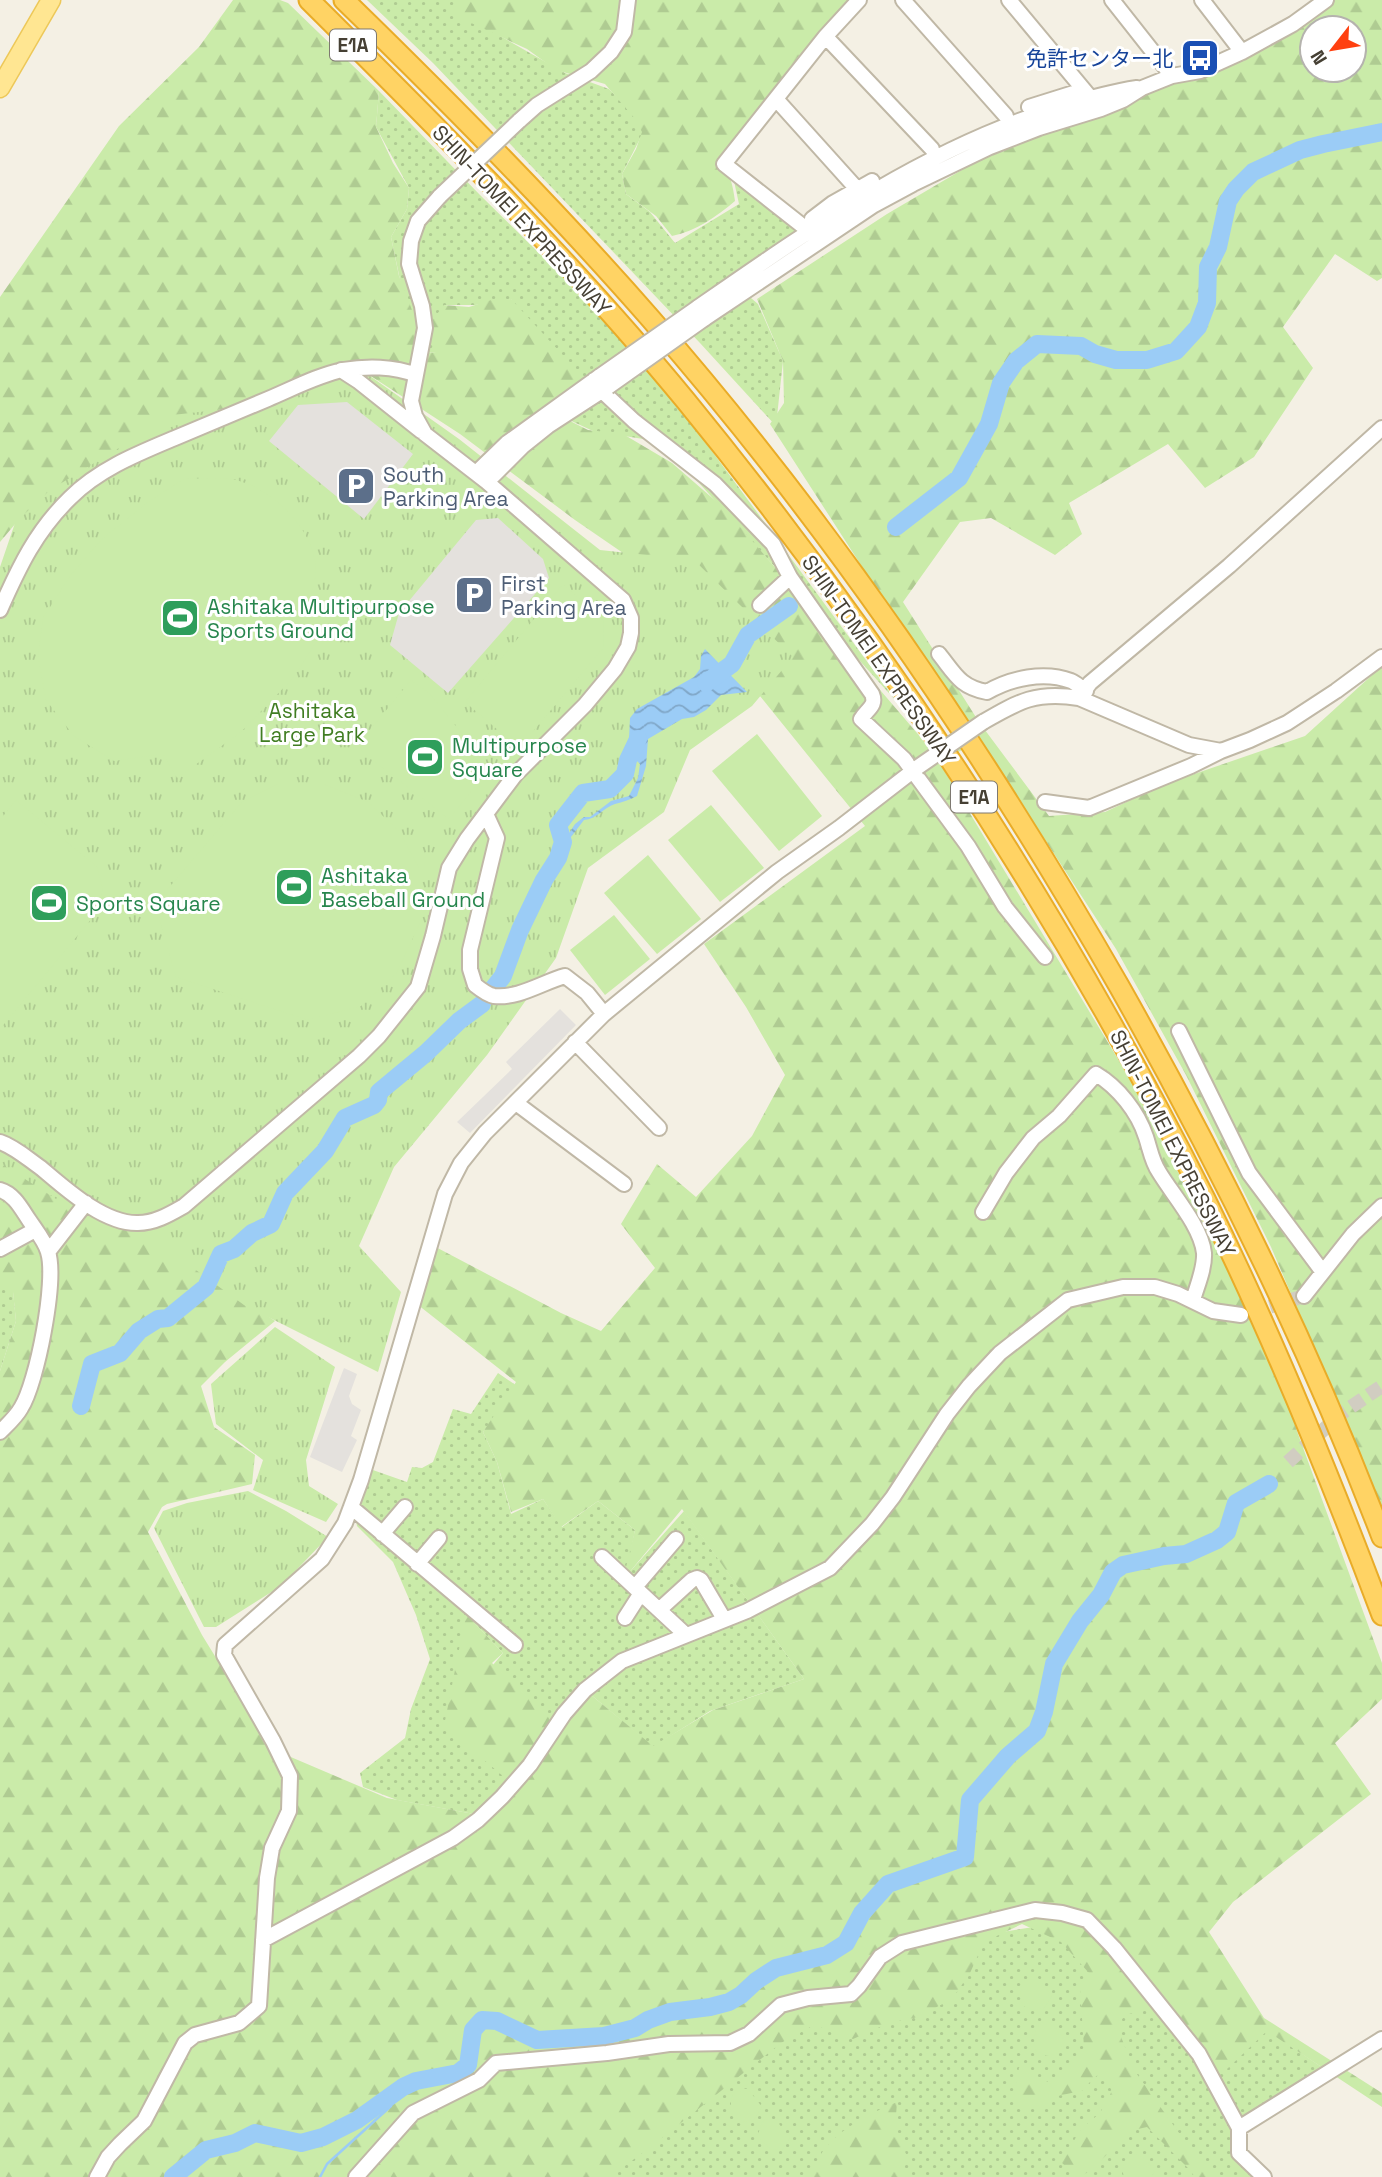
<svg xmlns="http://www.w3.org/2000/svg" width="1382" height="2177" font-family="'Space Grotesk','Noto Sans JP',sans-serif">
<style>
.grass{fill:url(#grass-dots)}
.forest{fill:url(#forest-firs);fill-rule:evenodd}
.park{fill:url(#park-tufts)}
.garden{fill:#caeba9}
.parking{fill:#e4e1dd}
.water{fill:url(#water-waves)}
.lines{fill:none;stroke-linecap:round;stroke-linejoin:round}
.stream{stroke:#9bccf6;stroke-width:2.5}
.river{stroke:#9bccf6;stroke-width:18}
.minor-tunnel{stroke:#d1cdc1;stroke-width:14;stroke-dasharray:14 7;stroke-linecap:butt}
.minor-casing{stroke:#c0b8a6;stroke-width:18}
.major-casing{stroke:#edc859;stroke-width:21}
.highway-casing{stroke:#e9ac28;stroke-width:23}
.minor{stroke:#fff;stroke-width:14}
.major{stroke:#ffe692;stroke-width:18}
.highway{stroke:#ffd364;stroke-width:19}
.minor-bridge-casing{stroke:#c0b8a6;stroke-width:18;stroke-linecap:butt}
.minor-bridge{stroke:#fff;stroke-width:14}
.labels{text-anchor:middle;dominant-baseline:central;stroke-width:6;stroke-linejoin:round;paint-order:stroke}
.shield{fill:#fff;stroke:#7e7971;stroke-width:2}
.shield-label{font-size:19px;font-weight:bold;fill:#464034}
.transit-label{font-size:21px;fill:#164399;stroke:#fff;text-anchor:end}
.street-label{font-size:21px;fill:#464034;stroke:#fff}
.service-label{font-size:21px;fill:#4e5e75;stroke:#fff;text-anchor:start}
.leisure-label{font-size:21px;fill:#27864d;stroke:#fff;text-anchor:start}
.park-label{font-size:21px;fill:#407d22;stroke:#fff}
</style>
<defs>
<pattern id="grass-dots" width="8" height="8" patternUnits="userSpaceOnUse" patternTransform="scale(1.75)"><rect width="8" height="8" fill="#caeba9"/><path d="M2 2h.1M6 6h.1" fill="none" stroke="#afcb92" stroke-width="1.8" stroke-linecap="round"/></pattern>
<pattern id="forest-firs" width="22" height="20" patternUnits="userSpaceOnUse" patternTransform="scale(1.75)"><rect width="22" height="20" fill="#caeba9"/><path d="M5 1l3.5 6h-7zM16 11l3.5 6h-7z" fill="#afcb92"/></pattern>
<pattern id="park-tufts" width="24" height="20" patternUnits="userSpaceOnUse" patternTransform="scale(1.75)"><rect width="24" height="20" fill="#caeba9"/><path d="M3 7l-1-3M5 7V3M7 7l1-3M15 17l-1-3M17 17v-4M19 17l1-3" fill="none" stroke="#afcb92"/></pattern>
<pattern id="water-waves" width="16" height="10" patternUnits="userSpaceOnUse" patternTransform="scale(1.75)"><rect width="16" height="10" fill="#9bccf6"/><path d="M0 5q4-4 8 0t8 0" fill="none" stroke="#80a7c8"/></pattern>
</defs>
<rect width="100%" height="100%" fill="#f4f0e4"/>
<path class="grass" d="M367,0H456L455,5L495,33L565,73L609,89L646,127L622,174L626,194L650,212L675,243L739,204L732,172L809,230L744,292L758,304L783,361L776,426L700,343L433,63Z
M379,91L480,195L597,310L655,374L897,702L662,442L593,431L550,411L511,299L475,305H444L436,353L415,351L391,237L407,209L409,188L376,127Z
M0,1286L13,1291L16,1321L0,1371Z
M498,1373L517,1386L483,1432L497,1462L511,1514L543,1499L562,1527L598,1501L635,1530L626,1576L684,1511L804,1679L710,1711L653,1747L590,1694L551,1720L493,1665L503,1653L466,1614L515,1786L485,1816L397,1800L363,1787L360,1773L405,1738L411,1709L430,1659L416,1615L393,1562L357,1526L354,1508L370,1469L407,1482L412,1467L422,1468L433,1462L453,1409L471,1414Z
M1084,1919L1196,2057L1239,2133L1254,2177H525L983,1935Z
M1267,2030L1323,2068L1239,2122L1217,2075Z"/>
<path class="forest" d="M233,0H280L288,3L379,91L376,127L393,163L409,188L407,209L391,237L399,276L415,318V351L436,353L431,322L444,305L469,307L491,300L511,299L582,376L572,393L550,411L588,430L623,434L672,463L725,509L935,754L968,731L770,424L784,403L783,361L757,299L887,214L999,148L1102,112L1175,83L1278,32L1325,0H1382V278L1377,281L1335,254L1283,327L1313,368L1254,457L1205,488L1168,444L1069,503L1082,534L1055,555L991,518L960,522L903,602L979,722L1049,816L1105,812L1165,784L1305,736L1382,666V1507L1271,1247L1186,1075L1116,949L980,740L942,761L945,772L1130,1079L1211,1236L1278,1372L1298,1434L1382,1663V1699L1335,1743L1371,1794L1233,1902L1209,1932L1264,2018L1382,2093V2107L1267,2031L1227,2069L1214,2076L1151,1994L1148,2010L1124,2015L1118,2029L1134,2070L1199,2161L1219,2177H1195L1188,2168L1147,2127L1129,2131L1096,2166L1081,2177H1077L1061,2162L1081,2129L1100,2113L1112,2091L1102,2071L1089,2083L1086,2090L1052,2097L1038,2109L1014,2103L1019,2067L1048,2082L1072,2067L1084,2047L1080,1989L1089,1973L1061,1942L1022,1924L984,1942L970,1973L952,1999L918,2017L889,2023L853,2039L814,2025L781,2043L652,2146L615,2173L599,2177H0V1371L16,1321L13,1292L0,1287V1151L130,1222L275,1321L225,1362L201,1386L214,1427L255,1455L252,1484L167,1504L162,1507L148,1532L202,1635L272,1749L387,1798L485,1816L517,1788L444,1726L466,1614L503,1653L492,1663L551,1719L585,1690L653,1746L713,1710L804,1679L682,1509L623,1580L635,1530L598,1501L561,1527L543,1499L511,1512L497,1462L483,1432L516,1382L413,1301L430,1244L561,1313L601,1331L655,1268L621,1224L657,1164L696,1197L752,1136L785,1075L746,1007L704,944L865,826L671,586L575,520L460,434L360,369L16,523L0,542V297L119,126L199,47ZM1312,28H1354V70H1312Z
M455,0H849L798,57L719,159C730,171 733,186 735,201C716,217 696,231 672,236L656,216L626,194L622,174L636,149L642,132L636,120L605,84L556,70L527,49L454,15Z
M897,2102L895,2128L906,2154L903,2177H808C816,2169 818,2157 825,2148C844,2126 871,2113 897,2102Z"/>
<path class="park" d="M324,360L363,371L459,439L600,550L694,560L793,657L752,706L690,750L664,812L588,868L556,958L487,1055L394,1167L359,1246L401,1292L378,1372L244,1305L130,1222L67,1206L0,1163V567L15,523L50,490L173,415L250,406L306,380Z
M275,1327L335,1367L306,1460L309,1486L338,1504L326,1522L253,1490L263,1460L216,1424L211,1384Z
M248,1491L286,1511L328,1537L281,1586L216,1627H204L154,1528L163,1511L187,1503Z"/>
<path class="garden" d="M209,478C218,479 228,478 236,480C273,489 315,530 316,570C316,580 311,592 309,602L333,617L292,679L241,732L177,778L163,754L114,761L74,736L46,700L38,656L43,618L70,576L101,540L148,502L184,479Z
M563,584L603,620L604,647L519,748L465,702Z
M411,680L429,693L490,768L449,819L356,747Z
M757,734L822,816L779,851L712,771Z
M278,784H323L368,802L399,831L420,870V923L396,974L361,1006L308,1020L176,977L155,904L242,802Z
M16,800L97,867L103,890L93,917L0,1029V820Z
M711,805L764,868L720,902L668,840Z
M648,855L701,919L657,954L604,893Z
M614,915L650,959L605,995L570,950Z
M1028,1978H1038L1052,1996L1044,2008L1034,2011L1023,2006C1020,1996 1019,1985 1028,1978Z
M1042,2022L1052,2023L1065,2041L1058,2053L1047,2056L1036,2051C1034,2041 1033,2029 1042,2022Z
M738,2088L748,2089L762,2107L754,2119L744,2122L733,2117C730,2107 729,2095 738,2088Z
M766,2119L776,2120L790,2138L782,2150L771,2149L757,2137L762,2122Z
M1131,2154C1144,2155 1148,2161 1155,2172L1151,2177H1124C1121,2169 1124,2159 1131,2154Z"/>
<path class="parking" d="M347,402L413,454L364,519L269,441L298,405Z
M498,518L543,559L549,578L448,693L390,645L399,613L476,520Z
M560,1009L576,1025L470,1133L457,1122L512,1069L506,1062Z
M344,1368L357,1374L349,1396L352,1404L361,1410L351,1436L357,1440L342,1472L310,1457Z"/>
<path class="water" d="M705,649L747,692L721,695L706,710L694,717L682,719L648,739L646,766L637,796C629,800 623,802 615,804C603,808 597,819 584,820L561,850V841L566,838L575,824L584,817H590L611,801L629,796L638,778L640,764L636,760H628L630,718L637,709L694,677L700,669L701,656Z"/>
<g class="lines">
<path class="stream" d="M320,2177L327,2164L391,2106L393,2095"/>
<path class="river" d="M896,527L959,478L989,424L1001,383L1016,361L1037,344L1081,346L1095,354L1116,360H1147L1176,351L1198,327L1207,303L1208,267L1218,247L1228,201L1236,189L1253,172L1300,150L1323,144L1382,132
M706,683L732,664L748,635L789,606
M491,991L503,976L520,930L544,880L558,858L563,842L558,825L583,793L610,789L625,774L628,760L638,739
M81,1406L92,1364L120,1353L139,1331L158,1319L168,1318L206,1287L221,1254L234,1249L252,1233L271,1224L285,1193L325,1151L345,1118L374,1105L378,1100L379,1092L426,1053L459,1021L482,1004
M173,2177L206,2150L235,2143L255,2133L301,2143L323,2137L357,2120L403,2087L416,2081L458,2073L468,2065L473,2030L482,2020L497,2021L537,2040L604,2036L635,2028L648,2020L670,2012L710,2007L729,2002L741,1995L756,1981L776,1968L827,1955L846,1943L862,1913L888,1884L965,1857L970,1800L1008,1756L1037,1731L1044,1712L1054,1664L1080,1621L1101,1595L1113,1572L1123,1565L1164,1556L1186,1554L1217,1540L1227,1532L1236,1503L1269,1484"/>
<path class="minor-tunnel" d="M1250,1313L1304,1296
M1288,1462L1342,1413L1382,1386"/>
<defs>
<path id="minor" d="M903,0L1006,116
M1009,0L1089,96
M1112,0L1172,76
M1202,0L1242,52
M826,37L932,149
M776,99L857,189
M1029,107L1080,91
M519,121L537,105L591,71L611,52L624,32L628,0
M812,219L833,203L872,181
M814,235L724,164L825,37L859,0
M697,308C811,229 925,148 1060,107C1086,99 1111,92 1137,88
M704,319L874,205L913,184L990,147L1039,128L1101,109L1123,100L1142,88L1172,76L1200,71L1242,52L1293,24L1326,0
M341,370L358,381L421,431
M594,380L602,391L634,421L715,484L773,544L790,577L872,694C877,706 867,709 861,719L904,759L968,846L1005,907L1045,957
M476,473L507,443L600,376
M487,482L523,446L548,426L608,387
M760,605L790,577
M0,610C19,567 36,531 70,498C99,469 137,454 175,438C206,425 237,412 268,399C292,389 318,375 343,370C366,366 394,366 416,375
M939,654C955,674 960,687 987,692C1011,678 1044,671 1071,681C1076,683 1081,688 1086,691
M1079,698L1090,683L1229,566L1382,428
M983,722C1019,701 1037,691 1079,698L1189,745L1221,751L1250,740L1287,723L1336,691L1382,657
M1045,802L1089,808L1191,766L1221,751
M486,814L497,838L470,950V969L475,985C480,989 488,995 494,996C518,999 543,982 565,976L587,993L604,1014
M1179,1031L1249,1173L1322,1271
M575,1042L659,1128
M516,1103L624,1184
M0,1142C15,1147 28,1159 41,1168C66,1189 104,1224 138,1223C155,1223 170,1214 184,1206L359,1056L379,1036L418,987L433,936L449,868L467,839L515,775L585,705L615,669L628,647L631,633V618L623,600L487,482L425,434L415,416L411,401L425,328L422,306L409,264L411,241L418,221L440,196
M0,1190C14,1194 21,1208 29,1220C35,1229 45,1241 48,1252C57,1280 37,1383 21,1408C16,1417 7,1425 0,1432
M983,1212L1006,1173L1033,1138L1059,1116L1096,1074C1118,1087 1138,1112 1146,1137C1150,1149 1152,1162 1159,1172C1172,1194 1201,1226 1204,1253C1205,1268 1197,1286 1193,1300
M0,1249L35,1230
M48,1252L86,1203
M1304,1296L1353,1234L1382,1206
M351,1507L515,1645
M382,1534L405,1507
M602,1557L686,1635
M417,1564L439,1538
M635,1587L676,1539
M659,1610L692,1580L697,1578L701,1580L724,1619
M625,1618L641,1593
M263,1940L453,1838L478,1820L502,1797L530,1765L564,1714L585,1690L622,1661L747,1611L830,1568L872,1524L893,1497L947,1414L969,1386L1000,1353L1068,1300L1123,1287H1155L1178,1294L1213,1311L1241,1315
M1239,2128L1382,2039
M97,2177L108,2157L120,2144L144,2121L185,2043L195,2035L239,2023L259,2006L267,1878L272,1848L289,1811L290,1776L273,1741L224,1655L225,1645L322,1559L345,1523L361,1480L445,1194L461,1163L485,1133L604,1014L777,872L839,828L918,767
M356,2177L413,2113L479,2080L496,2063L607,2053L669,2044L730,2043L749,2034L781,2005L808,1998L851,1994L859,1986L880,1957L902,1943L1035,1910L1062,1913L1087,1920L1114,1948L1199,2054L1239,2128V2153L1264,2177"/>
<path id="major" d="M0,88L51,0"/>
<path id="highway" d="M309,0C439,129 569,259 686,401C887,647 1062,915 1205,1199C1272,1334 1329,1474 1382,1615
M344,0C450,103 553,207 650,318C829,523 984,750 1119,986C1219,1163 1309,1346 1382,1537"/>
</defs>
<use href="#minor" class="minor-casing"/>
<use href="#major" class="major-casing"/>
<use href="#highway" class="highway-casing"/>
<use href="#minor" class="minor"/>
<use href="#major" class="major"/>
<use href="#highway" class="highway"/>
<defs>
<path id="minor-bridge" d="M440,196L519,121
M600,376L697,308
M608,387L704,319
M918,767L983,722"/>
</defs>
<use href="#minor-bridge" class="minor-bridge-casing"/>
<use href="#minor-bridge" class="minor-bridge"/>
</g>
<defs>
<symbol id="bus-square" viewBox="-11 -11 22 22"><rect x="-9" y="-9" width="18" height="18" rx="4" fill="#1a4fb4" stroke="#fff"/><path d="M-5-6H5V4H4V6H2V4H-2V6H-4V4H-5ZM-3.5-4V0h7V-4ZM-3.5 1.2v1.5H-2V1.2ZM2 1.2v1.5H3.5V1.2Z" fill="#fff"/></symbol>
<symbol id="parking-square" viewBox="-11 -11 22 22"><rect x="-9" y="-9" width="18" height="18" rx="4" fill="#5c6f8a" stroke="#fff"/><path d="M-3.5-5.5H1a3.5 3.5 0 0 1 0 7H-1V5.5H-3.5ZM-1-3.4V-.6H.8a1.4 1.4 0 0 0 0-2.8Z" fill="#fff"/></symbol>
<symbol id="stadium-square" viewBox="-11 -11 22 22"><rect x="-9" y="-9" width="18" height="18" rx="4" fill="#2e9e5b" stroke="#fff"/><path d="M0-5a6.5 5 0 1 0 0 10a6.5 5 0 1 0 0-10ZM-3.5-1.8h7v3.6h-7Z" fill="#fff"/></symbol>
</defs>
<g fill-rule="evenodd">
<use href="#bus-square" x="1178" y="36" width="44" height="44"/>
<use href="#parking-square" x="334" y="464" width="44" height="44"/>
<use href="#parking-square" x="452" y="573" width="44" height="44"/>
<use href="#stadium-square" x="158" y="596" width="44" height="44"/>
<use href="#stadium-square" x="403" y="735" width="44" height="44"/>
<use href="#stadium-square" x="272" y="865" width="44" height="44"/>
<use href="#stadium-square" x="27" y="881" width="44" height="44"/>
</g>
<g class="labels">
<g class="shield">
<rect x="330" y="29.5" width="46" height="31" rx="5"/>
<rect x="951" y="781.5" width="46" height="31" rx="5"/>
</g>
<g class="shield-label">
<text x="353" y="45">E1A</text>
<text x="974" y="797">E1A</text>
</g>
<g class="transit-label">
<text x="1173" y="58">免許センター北</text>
</g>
<g class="street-label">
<text transform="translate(522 220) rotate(47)">SHIN-TOMEI EXPRESSWAY</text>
<text transform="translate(879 660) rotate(55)">SHIN-TOMEI EXPRESSWAY</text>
<text transform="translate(1173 1143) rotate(63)">SHIN-TOMEI EXPRESSWAY</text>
</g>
<g class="service-label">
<text x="383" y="474">South<tspan x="383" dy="24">Parking Area</tspan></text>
<text x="501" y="583">First<tspan x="501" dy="24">Parking Area</tspan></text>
</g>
<g class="leisure-label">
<text x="207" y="606">Ashitaka Multipurpose<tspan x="207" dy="24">Sports Ground</tspan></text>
<text x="452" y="745">Multipurpose<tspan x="452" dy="24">Square</tspan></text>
<text x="321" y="875">Ashitaka<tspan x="321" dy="24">Baseball Ground</tspan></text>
<text x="76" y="903">Sports Square</text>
</g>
<g class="park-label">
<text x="312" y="710">Ashitaka<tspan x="312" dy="24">Large Park</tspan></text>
</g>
</g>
<g transform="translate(1333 49) rotate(239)"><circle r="33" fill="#ffffff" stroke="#b5b3ae" stroke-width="2"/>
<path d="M0-5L12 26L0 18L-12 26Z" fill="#ff4010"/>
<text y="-10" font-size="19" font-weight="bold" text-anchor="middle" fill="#464034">N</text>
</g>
</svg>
